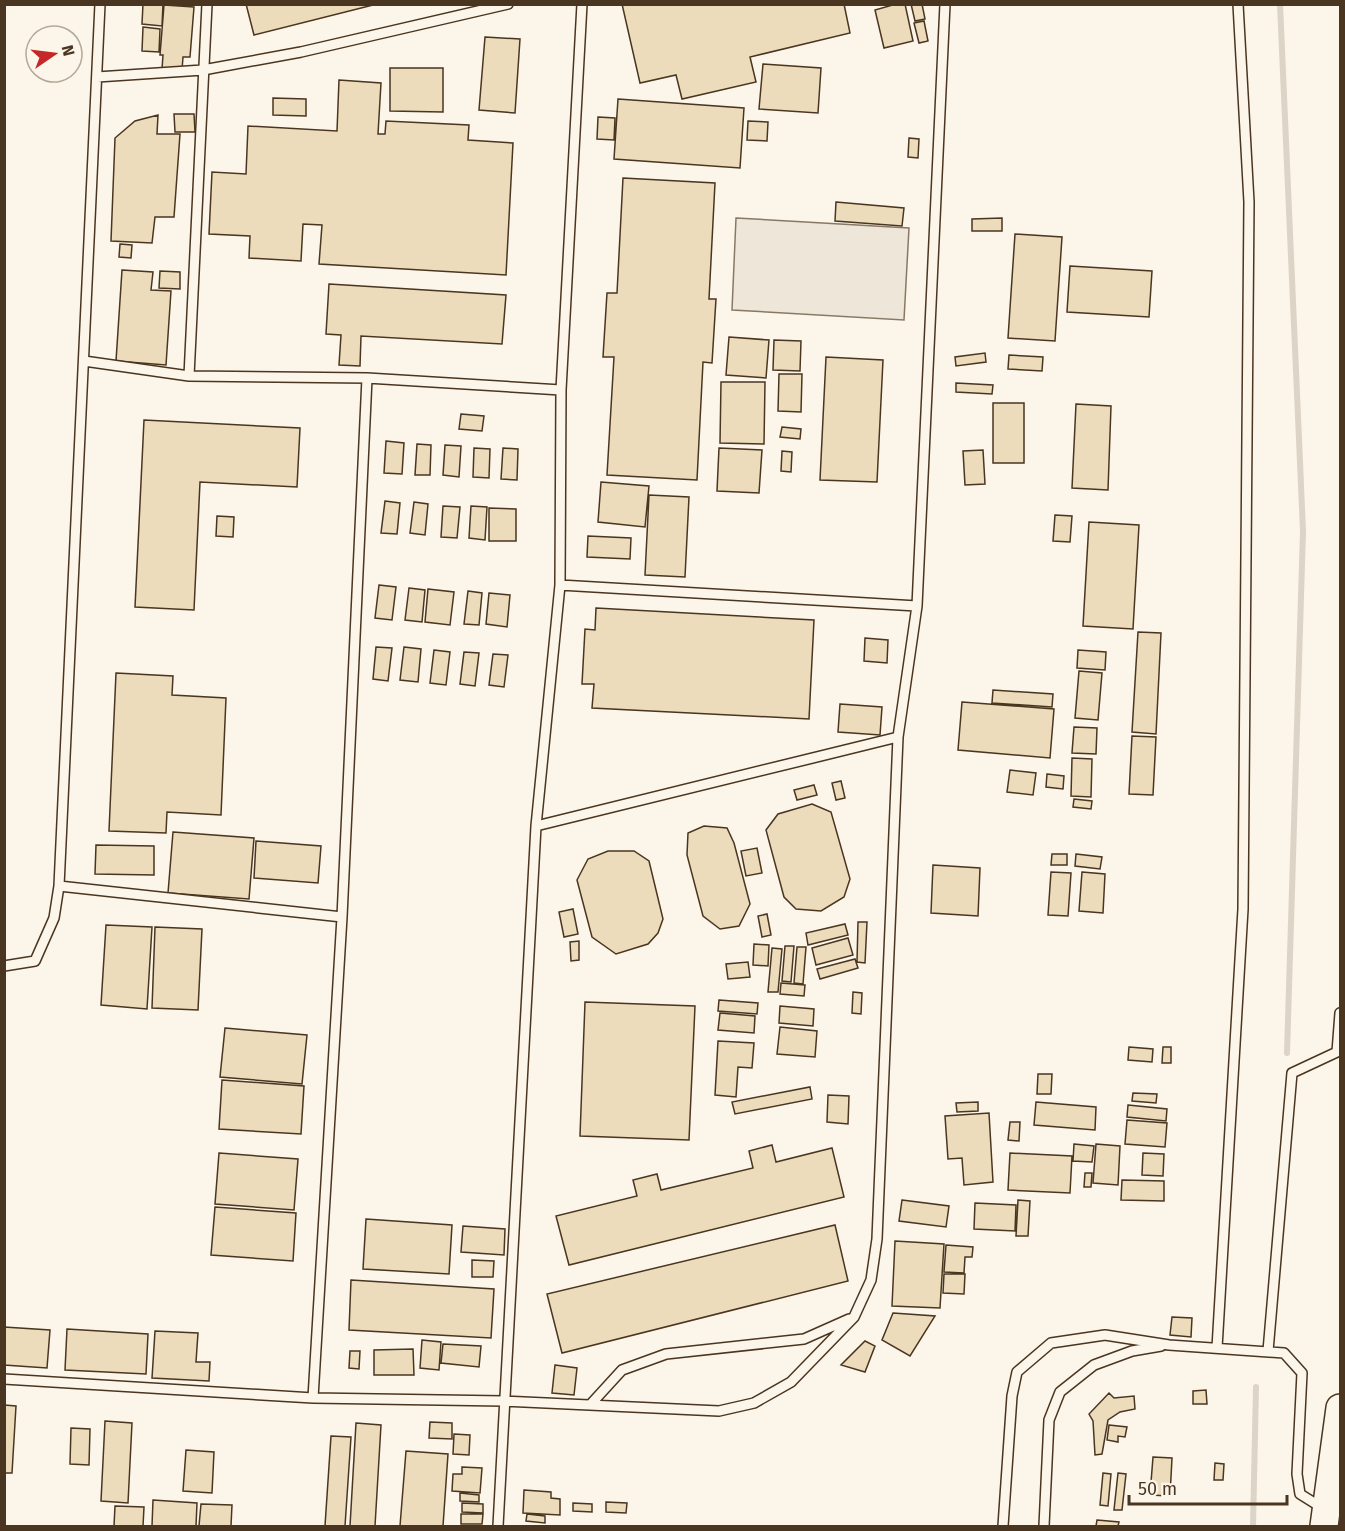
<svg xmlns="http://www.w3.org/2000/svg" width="1345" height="1531" font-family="'Fira Sans',sans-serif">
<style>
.green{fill:#ede6d9;stroke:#887966;stroke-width:1.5}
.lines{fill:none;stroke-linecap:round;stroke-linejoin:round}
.stream{stroke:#dcd4c6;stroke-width:6}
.building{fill:#ecdcbc;stroke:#4a3520;stroke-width:1.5}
.service-casing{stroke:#4a3520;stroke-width:12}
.secondary-casing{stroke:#4a3520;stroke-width:30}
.service{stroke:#fbf6e9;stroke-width:9}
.secondary{stroke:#fbf6e9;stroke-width:27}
</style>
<rect width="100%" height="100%" fill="#fbf6e9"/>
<path class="green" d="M736,218L909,228L904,320L732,310Z"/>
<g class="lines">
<path class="stream" d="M1280,4L1303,531L1287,1053
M1253,1526L1256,1387"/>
</g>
<path class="building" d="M143,4H163L162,26L142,24Z
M246,4H377L254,35Z
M622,4H844L850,33L750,57L756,82L682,99L676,75L640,83Z
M896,4H905L913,41L884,48L875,10Z
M911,4H922L925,19L915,21Z
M164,5L194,7L190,57H183L182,70L162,69L163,55H160Z
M924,21L928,41L919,43L914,23Z
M143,27L160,29L159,52L142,51Z
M485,37L520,39L515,113L479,110Z
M763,64L821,68L818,113L759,109Z
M390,68H443V112L390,111Z
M339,80L381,83L378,134H385L386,121L469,125L468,140L513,143L506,275L319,264L322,225L303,224L301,261L249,258L250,236L209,234L212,172L246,174L248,126L337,131Z
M273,98L306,99V116L273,115Z
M618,99L744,108L740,168L614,159Z
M174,114H194L195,132H175Z
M158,115L157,134H180L174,217H155L152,243L111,241L115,138L135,121Z
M598,117L615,118L614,140L597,139Z
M748,121L768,122L767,141L747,140Z
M909,138L919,139L918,158L908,157Z
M623,178L715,183L709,299H716L712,363L703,362L697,480L607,475L614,357H603L607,293H617Z
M836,202L904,208L902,226L835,221Z
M1002,218V231H972V219Z
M1015,234L1062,237L1055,341L1008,338Z
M120,244L132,245L131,258L119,257Z
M1070,266L1152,271L1149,317L1067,312Z
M122,270L153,272L151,290L171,291L166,365L116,361Z
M160,271L180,272V289L159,288Z
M329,284L506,295L502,344L361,336L360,366L339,365L341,335L326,334Z
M729,337L769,340L766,378L726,375Z
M774,340L801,341L800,371L773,370Z
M985,353L986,362L956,366L955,357Z
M1009,355L1043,357L1042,371L1008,369Z
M826,357L883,360L877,482L820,480Z
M779,374H802L801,412L778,411Z
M721,382H765L764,444L720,443Z
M956,383L993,385L992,394L956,392Z
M993,403H1024V463H993Z
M1076,404L1111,406L1108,490L1072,488Z
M461,414L484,416L482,431L459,429Z
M144,420L300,428L297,487L200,482L194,610L135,607Z
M782,427L801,429L800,439L780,437Z
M386,441L404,443L402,474L384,473Z
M417,444L431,445L430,475H415Z
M445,445L461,446L459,477L443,475Z
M474,448L490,449L489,478L473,477Z
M503,448L518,449L517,480L501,479Z
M719,448L762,450L759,493L717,491Z
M983,450L985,484L965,485L963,451Z
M782,451L792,452L791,472L781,471Z
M601,482L649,486L645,527L598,522Z
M649,495L689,497L685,577L645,575Z
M385,501L400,503L397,534L381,533Z
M414,502L428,504L425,535L410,533Z
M443,506L460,507L457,538L441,537Z
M471,506L487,507L485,540L469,538Z
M489,508L516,509V541H489Z
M1055,515L1072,516L1070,542L1053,541Z
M217,516L234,517L233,537L216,536Z
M1089,522L1139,525L1133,629L1083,626Z
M588,536L631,538L630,559L587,557Z
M379,585L396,587L392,620L375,618Z
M409,588L425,590L422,622L405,620Z
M428,589L454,592L450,625L425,622Z
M468,591L482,593L479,625L464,624Z
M489,593L510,595L507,627L486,624Z
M596,608L814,620L809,719L592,708L594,684H582L585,629L595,630Z
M1138,632L1161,633L1156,734L1132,732Z
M865,638L888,640L887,663L864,661Z
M376,647L392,648L388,681L373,679Z
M404,647L421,649L418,682L400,680Z
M434,650L450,652L446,685L430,683Z
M1078,650L1106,652L1105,670L1077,668Z
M464,652L479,653L475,686L460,684Z
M493,654L508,655L504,687L489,685Z
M1079,671L1102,673L1098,720L1075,718Z
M116,673L173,676L172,695L226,698L221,815L167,812L166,833L109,831Z
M993,690L1053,694L1052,707L992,703Z
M962,702L1054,709L1050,758L958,750Z
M840,704L882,707L880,735L838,732Z
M1074,727L1097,728L1096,754L1072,753Z
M1132,736L1156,737L1153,795L1129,794Z
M1072,758L1092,759L1091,797L1071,796Z
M1010,770L1036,773L1033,795L1007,792Z
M1047,774L1064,776L1063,789L1046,787Z
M841,781L845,798L836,800L832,783Z
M814,785L817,795L797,800L794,790Z
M1074,799L1092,801L1091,809L1073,807Z
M812,804L831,812L850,879L844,897L821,911L796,909L784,897L766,830L778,814Z
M704,826L727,828L734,843L750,904L739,926L720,929L703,916L687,855L688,833Z
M173,832L254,838L249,899L168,893Z
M256,841L321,846L318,883L254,878Z
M96,845L154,846V875L95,874Z
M757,848L762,873L746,876L741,851Z
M608,851H634L649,861L663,919L658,933L648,944L616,954L592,937L577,880L588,859Z
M1052,854H1067V865H1051Z
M1076,854L1102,857L1100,869L1075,866Z
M933,865L980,868L978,916L931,913Z
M1051,872L1071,873L1068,916L1048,915Z
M1082,872L1105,874L1103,913L1079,911Z
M573,909L578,934L564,937L559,912Z
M767,914L771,935L762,937L758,916Z
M858,922H867L865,963L857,962Z
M845,924L848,935L808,945L806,933Z
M106,925L152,927L147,1009L101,1005Z
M155,927L202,929L198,1010L152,1008Z
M848,938L853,955L816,965L812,948Z
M579,941V960L571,961L570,942Z
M754,944L769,945L768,966L753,965Z
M785,946H794L791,982L782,981Z
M797,947H806L803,984L794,983Z
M772,948L782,949L778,992H768Z
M855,959L858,968L820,979L817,969Z
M748,962L750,977L728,979L726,964Z
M781,983L805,985L804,996L780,994Z
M853,992L862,993L861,1014L852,1013Z
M719,1000L758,1003L757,1014L718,1011Z
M585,1002L695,1006L689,1140L580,1136Z
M780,1006L814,1009L813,1026L779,1023Z
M720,1013L755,1016L754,1033L718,1030Z
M780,1027L817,1031L815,1057L777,1054Z
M225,1028L307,1035L302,1084L220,1077Z
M718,1041L754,1043L752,1068L738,1067L736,1097L715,1095Z
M1129,1047L1153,1049L1152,1062L1128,1060Z
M1163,1047H1171V1063H1162Z
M1038,1074H1052L1051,1094H1037Z
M222,1080L304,1086L301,1134L219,1129Z
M810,1087L812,1099L735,1114L732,1102Z
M1133,1093L1157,1094L1156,1103L1132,1101Z
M828,1095L849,1096L848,1124L827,1122Z
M978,1102V1111L957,1112L956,1103Z
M1036,1102L1096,1107L1095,1130L1034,1125Z
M1128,1105L1167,1109L1166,1121L1127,1117Z
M989,1113L993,1182L964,1185L962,1158L948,1159L945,1116Z
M1127,1120L1167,1123L1165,1147L1125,1144Z
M1010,1122H1020L1019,1141L1008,1140Z
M1074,1144L1094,1146L1092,1162L1073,1161Z
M1096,1144L1120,1146L1118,1185L1093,1183Z
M772,1145L776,1162L832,1148L844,1197L569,1265L556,1216L637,1196L633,1180L657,1174L661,1190L753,1168L749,1151Z
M219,1153L298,1159L294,1210L215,1204Z
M1010,1153L1072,1156L1070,1193L1008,1190Z
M1143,1153L1164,1154L1163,1176L1142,1175Z
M1085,1173H1092L1091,1187H1084Z
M1122,1180L1164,1181V1201L1121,1200Z
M902,1200L949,1206L946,1227L899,1221Z
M1018,1200L1030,1201L1028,1236H1016Z
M975,1203L1016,1205L1015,1231L974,1229Z
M215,1207L296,1213L293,1261L211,1255Z
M366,1219L452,1225L449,1274L363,1269Z
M835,1225L848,1281L562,1353L547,1294Z
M463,1226L505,1229L504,1255L461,1252Z
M895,1241L944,1244L940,1308L892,1306Z
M946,1245L973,1247L972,1257H965L964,1273L944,1272Z
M472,1260L494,1261L493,1277H472Z
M944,1274H965L964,1294L943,1293Z
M351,1280L494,1289L491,1338L349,1330Z
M893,1313L935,1316L910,1356L882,1340Z
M1172,1317L1192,1318L1191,1337L1170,1335Z
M4,1327L50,1330L47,1368L4,1365Z
M67,1329L148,1334L146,1374L65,1370Z
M155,1331L198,1333L196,1362H210L209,1381L152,1378Z
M422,1340L441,1342L439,1370L420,1368Z
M865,1341L875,1346L865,1372L841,1365Z
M443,1344L481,1346L479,1367L441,1363Z
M413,1349L414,1375H374V1350Z
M350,1351H360L359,1369L349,1368Z
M555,1365L577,1368L574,1395L552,1393Z
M1206,1390L1207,1404H1193V1391Z
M1109,1393L1114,1398L1134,1396L1135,1409L1120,1412L1108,1420L1102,1454L1095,1455L1093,1421L1089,1414Z
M4,1405L16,1406L12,1473H4Z
M105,1421L132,1423L128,1503L101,1501Z
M430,1422L452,1423V1439L429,1438Z
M356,1423L381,1425L375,1526H350Z
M1109,1425L1127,1427L1125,1437L1118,1436V1442L1107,1440Z
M71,1428L90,1429L89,1465L70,1464Z
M454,1434L470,1435L469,1455L453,1454Z
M331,1436L351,1437L345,1526H325Z
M186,1450L214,1452L212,1493L183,1491Z
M406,1451L448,1454L443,1526H400Z
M1153,1457L1172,1458L1170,1496L1150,1495Z
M1215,1463L1224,1464L1223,1480H1214Z
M462,1467L482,1468L480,1493L452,1491L453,1474H462Z
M1103,1473L1111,1474L1108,1506L1100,1505Z
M1118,1473L1126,1474L1122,1510H1114Z
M524,1490L551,1492V1498L560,1499V1515L523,1513Z
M460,1493L479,1495V1502L460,1501Z
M153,1500L197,1503L196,1526H152Z
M606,1502L627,1503L626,1513L606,1512Z
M462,1503L483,1504V1513L462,1512Z
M573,1503L592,1504V1512L573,1511Z
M201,1504L232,1505L231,1526H199Z
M115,1506L144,1507L143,1526H114Z
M461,1514H483L482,1524H461Z
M527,1514L545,1516V1523L526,1521Z
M1097,1520L1119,1522L1118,1526H1096Z"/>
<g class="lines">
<defs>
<path id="service" d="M97,77L203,70L301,52L508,4
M84,361L189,376L367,378L561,390
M189,376L207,4
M560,585L917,606
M536,826L898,737
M59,886L342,917
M4,966L35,961L54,918L59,886L100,4
M1217,1348L1243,909L1249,202L1238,4
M1268,1351L1292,1073L1337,1052L1340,1013
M4,1379L313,1398L503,1401L719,1411L754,1403L791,1382L854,1317L871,1280L877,1239L898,737L917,606L945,4
M313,1398L342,917L367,378
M590,1405L622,1370L666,1354L804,1339L849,1319
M498,1526L536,826L560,585L561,390L582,4
M1003,1526L1012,1396L1017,1372L1051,1343L1105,1335L1169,1345L1284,1353L1302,1373L1297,1474L1300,1494L1324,1509
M1044,1526L1049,1420L1060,1392L1094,1365L1132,1351L1161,1346"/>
<path id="secondary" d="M1324,1526L1340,1408"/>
</defs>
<use href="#service" class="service-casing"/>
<use href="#secondary" class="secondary-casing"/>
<use href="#service" class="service"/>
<use href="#secondary" class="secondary"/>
</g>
<rect width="1345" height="1531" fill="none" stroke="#4a3520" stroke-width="12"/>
<g transform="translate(54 54) rotate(76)"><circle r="28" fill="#fbf6e9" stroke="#b4a999" stroke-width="1.5"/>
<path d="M0-4.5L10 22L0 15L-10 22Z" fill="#c62828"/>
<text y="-9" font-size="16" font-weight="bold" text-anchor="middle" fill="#4a3520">N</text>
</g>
<path d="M1129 1495v9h158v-9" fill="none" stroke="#4a3520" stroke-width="3"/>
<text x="1138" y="1495" font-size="18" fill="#4a3520" stroke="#fbf6e9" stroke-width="4.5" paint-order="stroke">50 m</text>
</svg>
